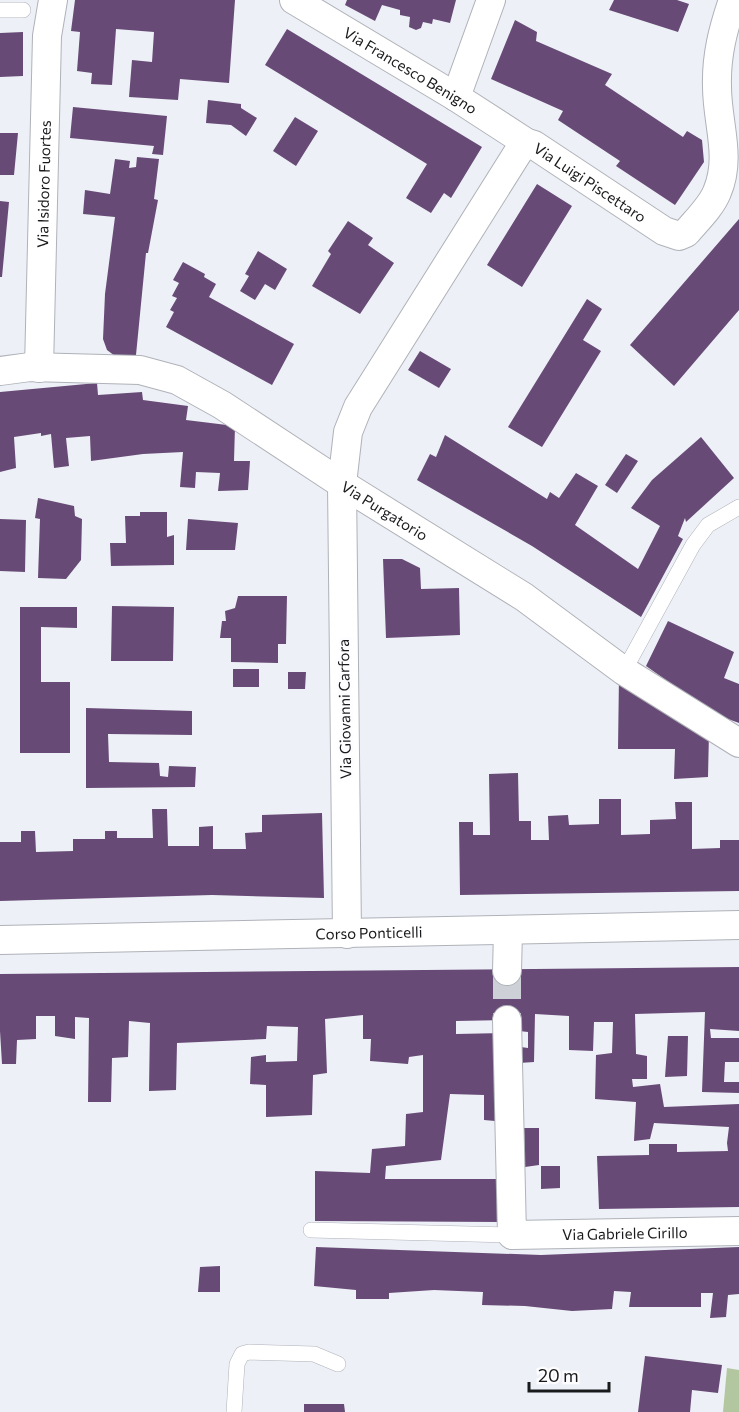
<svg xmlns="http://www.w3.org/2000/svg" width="739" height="1412" font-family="Commissioner,sans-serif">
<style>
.green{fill:#b2c79f}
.building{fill:#684a76}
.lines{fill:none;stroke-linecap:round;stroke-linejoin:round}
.minor-tunnel{stroke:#cdd0d6;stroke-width:28;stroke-dasharray:28 14;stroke-linecap:butt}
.service-casing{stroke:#afb2b8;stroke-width:16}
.minor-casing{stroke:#afb2b8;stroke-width:30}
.service{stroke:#fff;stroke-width:15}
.minor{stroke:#fff;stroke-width:28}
.labels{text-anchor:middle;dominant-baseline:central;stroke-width:6;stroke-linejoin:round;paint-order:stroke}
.street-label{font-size:15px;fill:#191a1c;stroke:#fdfdff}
</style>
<rect width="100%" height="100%" fill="#edf0f7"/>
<path class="green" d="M727,1368L739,1370V1412H723Z"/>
<path class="building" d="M75,0H235L229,83L180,79L178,100L129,97L132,60L152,62L154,32L116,29L112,85L91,84L92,73L77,71L80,32L71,31Z
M347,0H456L450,23L433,19L432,24L423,22L421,28L416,30L409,27L410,17L400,15V10L382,5L375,21L345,5Z
M614,0H677L689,4L678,32L609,10Z
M515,20L537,32L536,41L612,74L605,85L683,137L687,131L702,140L704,162L675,205L616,166L620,161L558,120L563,111L491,79Z
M287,29L482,147L451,198L444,193L431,213L406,198L427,164L265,65Z
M23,32V76L0,77V33Z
M208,100L241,104V108L257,118L246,136L231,125L206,123Z
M73,107L167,116L163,155L152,154L154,146L70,138Z
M295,117L318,131L296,166L273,151Z
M0,133H18L14,175H0Z
M137,157L159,159L154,199L158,200L148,253H146L136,355L115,356L107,350L103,339L105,294L115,217L83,214L85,190L110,194L115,159L130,161L129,168L136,167Z
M537,184L572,206L522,287L487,265Z
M0,201L9,202L2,277H0Z
M739,219V310L674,386L630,345Z
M348,221L373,238L368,245L394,263L360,314L312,286L331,254L328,251Z
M258,251L287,269L275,290L265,284L255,300L240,291L249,276L245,274Z
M183,262L205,274L204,277L216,284L209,297L294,344L272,385L166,327L174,312L170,310L177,298L172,296L179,283L173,280Z
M587,299L602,309L583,340L601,351L542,447L508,427Z
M420,351L451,369L439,388L408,370Z
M97,383L98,395L142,392L143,400L188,406L186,420L235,426L234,461H250L248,490L218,491L220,473L196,472L195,488L180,487L183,452L143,454L91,461L90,436L66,438L69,466L54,468L51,434L41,436V433L14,437L16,468L0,472V392Z
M445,435L547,499L550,492L559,498L576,473L598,486L575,525L638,569L660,526L631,508L652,480L701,437L734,478L686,522L685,518L678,536L683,539L641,617L532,546L417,480L430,454L436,457Z
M626,454L638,461L617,493L605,485Z
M38,498L74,506L75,516L82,519L81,560L66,579L38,578L40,519L35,518Z
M140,512H167V537L174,535V565L111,566L110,543H126L125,516H140Z
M0,519L26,520L25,572L0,571Z
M188,519L238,523L235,550H186Z
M383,559H402L420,568L421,589L459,588L460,635L386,638Z
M238,596H287L286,644H278V663L231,662V638H220L222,621H226L225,611L235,608Z
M112,606L174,607L173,661H111Z
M20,607H77V628L41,627V682H70V753H20Z
M668,621L734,652L724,678L739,684V723L720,716L700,704L646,666Z
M233,669H259V687H233Z
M288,672H306L305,689H288Z
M619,676L709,732L708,777L674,779L675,749H618Z
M86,708L192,711V735L108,734L109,762L159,763L160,776L168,777L169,766L196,767L195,787L86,788Z
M518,773L519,821H531V840H549L548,816L568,815L569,825L599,824V799H621V835L650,834V820L676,819L675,802H692V849L720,848V840H739V891L460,895L459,822H473V835H490L489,774Z
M152,809H167L168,846H199V827L213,826V849H246L245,833L262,832V815L322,813L324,898L212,895L0,901V842H21V831H35L36,852L73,851V839H105V831H117V838H153Z
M739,967V1031L710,1029L711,1038H739V1062H725L724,1082H739V1093L702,1092L705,1012L635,1014L636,1054L647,1056V1079H632L633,1087L660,1084L664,1107L739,1104V1207L599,1209L597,1156L649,1155V1144H677V1152L728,1151L727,1143L729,1127L654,1123L650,1139L634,1141L636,1102L595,1099L596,1055L612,1053L613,1022H594L593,1051L569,1050V1016L535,1014L534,1062L519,1063L521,1047L528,1048V1032L510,1030L507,1020L456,1021V1034L504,1033L506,1122L484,1120V1095L450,1094L441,1160L386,1166L385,1179H503L501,1222L315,1221V1171L370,1173L372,1149L405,1146L406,1114L423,1112V1055L409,1057L408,1064L370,1061L371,1039H363V1015L325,1019L327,1073L313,1075L312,1115L266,1117V1085L250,1084L251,1057L266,1055V1062L297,1061L298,1027L267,1026L266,1039L177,1043L176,1090L149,1091L150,1023L129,1021L128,1057L112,1058L111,1102H88L89,1018L75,1017V1039L55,1036V1016H36V1039L17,1040L16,1064H2L0,1031V974Z
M668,1036H688L687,1076L665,1077Z
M524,1128H539V1165L525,1167Z
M541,1166H560V1188L541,1189Z
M316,1247L541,1255L739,1247V1294L728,1295L726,1317L710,1318L713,1293H701V1307H629L631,1292L614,1291L612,1309L572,1311L525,1306L482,1305L483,1292L434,1290L389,1293V1299H356V1290L314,1286Z
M220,1266V1292H198L200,1267Z
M645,1356L722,1365L718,1393L692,1390L690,1412H638Z
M304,1404H344L345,1412H304Z"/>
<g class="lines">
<path class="minor-tunnel" d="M507,971V1020"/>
<defs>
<path id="service" d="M0,10H23
M624,671L693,545L708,525L739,507
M311,1230L512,1235
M234,1412L237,1364L242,1354L249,1352L314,1354L338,1364"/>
<g id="minor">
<path id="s1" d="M294,0L456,97L527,143"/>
<path d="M456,97L491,0"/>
<path id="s2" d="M39,368L47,36L53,0"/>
<path id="s3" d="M0,371L30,367L140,370L177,380L222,405L342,484L524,597L624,671L739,743"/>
<path id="s4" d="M347,934L342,484L348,432L358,407L522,146L527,143L534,145L664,231L679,236L686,233C696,221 711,207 717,192C732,157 717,123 717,87C716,56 723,29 733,0"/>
<path id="s5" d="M0,940L739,925"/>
<path d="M507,971L508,931"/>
<path id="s6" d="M507,1020L512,1235L739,1231"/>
</g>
</defs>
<use href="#service" class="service-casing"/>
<use href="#minor" class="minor-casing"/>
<use href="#service" class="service"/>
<use href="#minor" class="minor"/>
</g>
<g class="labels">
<g class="street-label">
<text stroke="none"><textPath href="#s1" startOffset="136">Via Francesco Benigno</textPath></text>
<text stroke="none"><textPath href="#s4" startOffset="918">Via Luigi Piscettaro</textPath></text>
<text stroke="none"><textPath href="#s2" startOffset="184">Via Isidoro Fuortes</textPath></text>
<text stroke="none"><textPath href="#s3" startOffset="424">Via Purgatorio</textPath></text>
<text transform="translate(344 709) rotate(-91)">Via Giovanni Carfora</text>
<text stroke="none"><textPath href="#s5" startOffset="369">Corso Ponticelli</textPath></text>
<text stroke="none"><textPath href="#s6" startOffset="328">Via Gabriele Cirillo</textPath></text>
</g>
</g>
<path d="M529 1382v9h80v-9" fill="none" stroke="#191a1c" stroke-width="3"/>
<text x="538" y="1382" font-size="18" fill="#191a1c" stroke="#fdfdff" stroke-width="4.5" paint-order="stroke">20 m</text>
</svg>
